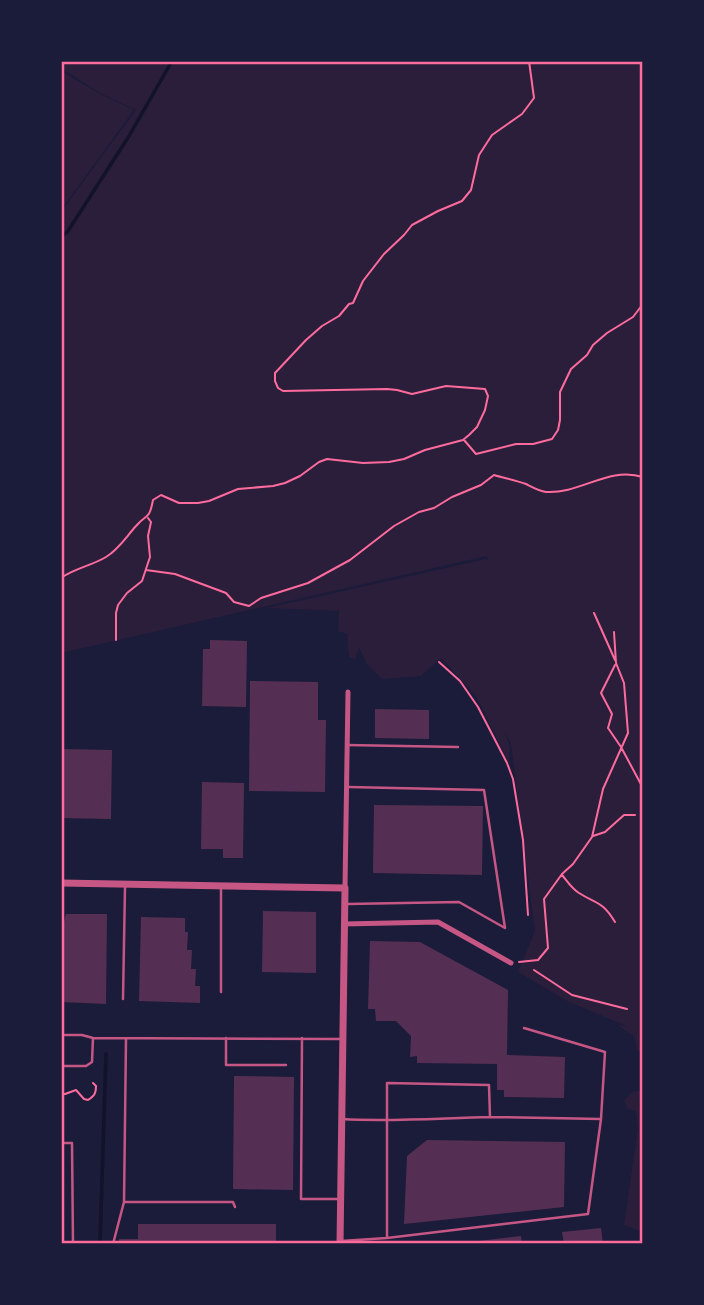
<svg xmlns="http://www.w3.org/2000/svg" width="704" height="1305" font-family="'Varela Round',sans-serif">
<style>
.green{fill:#2a1e3b}
.lines{fill:none;stroke-linecap:round;stroke-linejoin:round}
.stream{stroke:#12122b;stroke-width:3.5}
.building{fill:#542f53}
.path{stroke:#ff6b9d;stroke-width:2}
.service{stroke:#c65784;stroke-width:2.5}
.minor{stroke:#c65784;stroke-width:5}
.tertiary{stroke:#c65784;stroke-width:7}
.neatline{fill:none;stroke:#ff6b9d;stroke-width:2.5}
</style>
<rect width="100%" height="100%" fill="#1b1b3a"/>
<path class="green" d="M61,61H643V1054L638,1051L634,1036L616,1024L629,1027L569,1002L518,972L535,931L511,744L505,732L510,747L509,763L476,696L441,658L421,676L382,679L367,664L359,647L355,660L349,657L347,634L338,631L339,611L267,608L486,559L488,561L487,556L61,653V212L136,110L100,93L61,68Z
M61,71L100,94L134,110L61,210Z
M643,1090V1232L624,1225L638,1127L636,1111L628,1109L624,1101L632,1092Z"/>
<g class="lines">
<path class="stream" d="M61,237L68,231L129,136L172,61
M100,1244L106,1054"/>
</g>
<path class="building" d="M210,640L247,641L246,707L202,706L203,649H210Z
M250,681L318,682V720H326L325,792L249,791Z
M375,709L429,710V739L375,738Z
M61,749L112,750L111,819L61,818Z
M202,782L244,783L243,858H223V849H201Z
M374,805L483,806L482,875L373,873Z
M263,911L316,912V973L262,972Z
M66,914H107L106,1004L61,1002V933Z
M141,917L185,918V932H188L187,950H192L191,969H196L195,986H200V1003L139,1001Z
M370,941L420,942L508,990L507,1055L565,1057L564,1098L504,1097V1090H497V1064L417,1063V1056L410,1057L411,1036L396,1021H376L375,1009H368Z
M234,1076L294,1077L293,1190L233,1189Z
M427,1140L565,1142L564,1207L404,1224L407,1156Z
M138,1224H276V1244H119V1239H138Z
M601,1228L603,1244H564L562,1232Z
M521,1236L522,1244H470V1242Z"/>
<g class="lines">
<path class="path" d="M464,440L476,454L516,444H533L552,439L558,430L560,420V392L571,369L587,355L593,345L607,333L633,317L643,304
M146,570L175,574L226,593L234,602L249,606L261,598L308,583L350,560L394,526L419,512L434,508L452,497L481,485L494,475C504,478 515,480 526,484C532,487 539,491 546,492C581,494 608,466 643,477
M61,578C75,568 91,566 106,557C119,549 126,537 136,526C147,513 149,521 153,500L161,495L179,503H198L209,501L238,489L273,486L285,483L300,476L319,462L327,459L363,463L389,462L404,459L425,450L463,440L469,435L477,427L485,410L488,396L485,389L446,386L412,394L397,390L387,389L283,391L278,388L275,381V373L306,340L322,326L339,316L349,304L353,303L363,281L384,254L404,235L412,225L438,211L462,201L471,190L479,155L492,135L522,114L534,98L529,61
M594,613L615,660
M116,640V613L118,605L127,593L142,581L150,557L148,536L151,522L148,518
M439,662L460,681L478,707L507,763L513,779L523,840L528,915
M615,665L601,693L612,714L608,728L621,747L643,788
M593,836L605,832L624,815H635
M562,875C567,881 572,889 579,893C598,905 602,901 615,922
M519,962L538,960L548,948L544,899L562,874L573,864L592,837L603,789L628,733L624,683L616,663L614,632
M534,970L572,995L627,1009
M61,1094H65L76,1090L84,1099L88,1100C94,1096 96,1094 96,1086L93,1083"/>
<path class="service" d="M347,745L458,747
M348,904L459,902L505,928L484,790L349,787
M221,992V888
M123,999L125,887
M61,1035H82L93,1038L92,1062L86,1066H61
M93,1038L340,1039
M226,1038V1065H286
M302,1038L301,1199H339
M490,1117L601,1119L605,1052L524,1028
M342,1119C391,1122 441,1118 490,1117L489,1085L387,1083V1238L588,1214L601,1119
M61,1143H72L73,1244
M124,1202H233L235,1207
M341,1241L387,1238
M113,1244L124,1202L126,1039"/>
<path class="minor" d="M345,888L348,692
M344,924L438,922L511,963"/>
<path class="tertiary" d="M61,883L345,888L340,1244"/>
</g>
<rect width="704" height="1305" fill="none" stroke="#1b1b3a" stroke-width="126"/>
<rect x="63" y="63" width="578" height="1179" class="neatline"/>
</svg>
